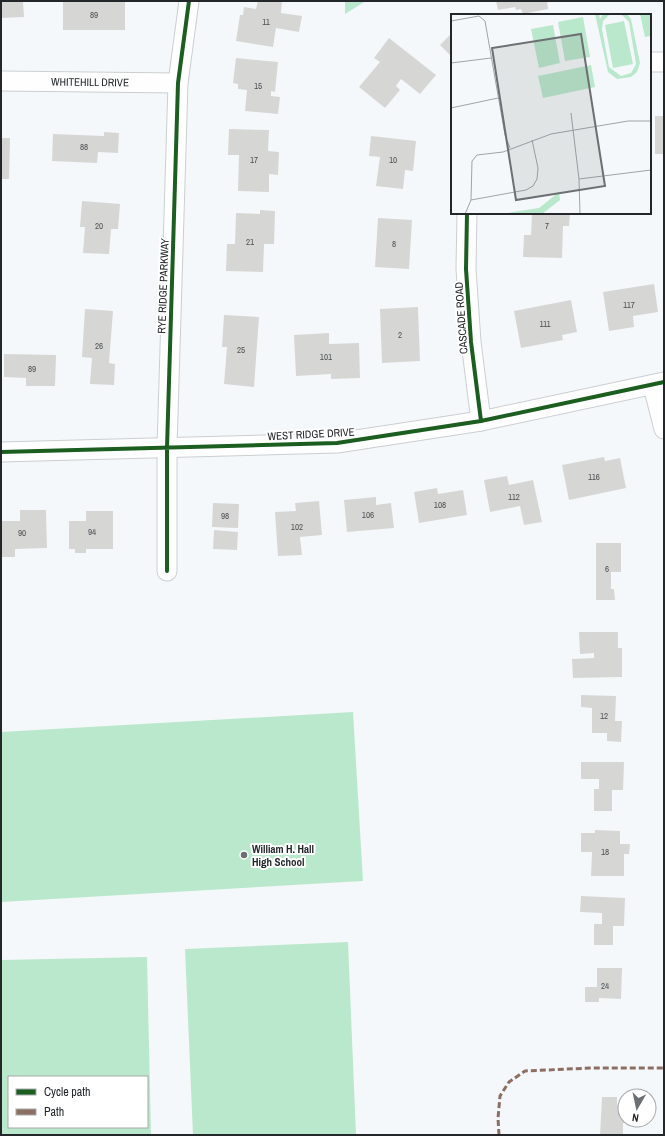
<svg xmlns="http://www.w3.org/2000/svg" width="665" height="1136" font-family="'Archivo Narrow',sans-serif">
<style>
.green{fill:#bae8cc;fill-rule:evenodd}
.building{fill:#d6d6d5}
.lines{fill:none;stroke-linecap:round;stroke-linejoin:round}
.minor-casing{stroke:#cbcfd1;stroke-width:21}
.minor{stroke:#fefefe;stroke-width:19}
.quiet{stroke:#8d6e63;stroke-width:3;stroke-dasharray:6 3;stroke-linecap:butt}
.cycleway-casing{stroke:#fff;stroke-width:6}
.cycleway{stroke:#1b5e20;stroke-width:4}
.poi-dot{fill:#6c7073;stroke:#fff;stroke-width:1.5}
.labels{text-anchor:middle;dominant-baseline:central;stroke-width:4;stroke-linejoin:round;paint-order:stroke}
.number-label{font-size:9px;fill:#505355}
.street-label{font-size:11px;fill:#23272a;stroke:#fff}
.poi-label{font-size:11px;font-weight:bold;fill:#23272a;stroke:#fff;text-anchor:start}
.inset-road{fill:none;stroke:#a1a4a7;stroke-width:1}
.view{fill:#6c7073;fill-opacity:0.15;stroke:#6c7073;stroke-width:2}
.inset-edge{fill:none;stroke:#23272a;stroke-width:2}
</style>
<rect width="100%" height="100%" fill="#f5f8fa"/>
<path class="green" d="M345,1H366L345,14Z
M353,712L363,881L1,902V732Z
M348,942L356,1135H193L185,949Z
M147,957L151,1135H1V960ZM9,1077H147V1127H9Z"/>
<path class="building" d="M1,1H23L24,17L1,18Z
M63,1H125V30H63Z
M258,1H282L281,13L302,16L299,32L276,28L273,47L236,41L240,15H243L244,7L256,9Z
M496,1H547L548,9L523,14L521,9L516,10L515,7L498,10Z
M452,33V57L440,45Z
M389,38L436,75L420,94L401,79L396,86L400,90L385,108L359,87L380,62L374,58Z
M236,58L278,62L275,92L271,91V96L280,97L278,114L245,111L247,90L238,89V84L233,83Z
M655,116H664V154H655Z
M229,129L269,130L268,151L279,152L278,175L269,174V192L238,191L239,155H228Z
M104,132L119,133L118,153L98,152L97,163L52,161L53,134L104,136Z
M371,136L416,141L413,171L405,170L403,189L376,186L380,157L369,156Z
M1,138H10L9,179H1Z
M82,201L120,204L118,229H111L109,254L83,253L85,227H80Z
M260,210L275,211L274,244H264L263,272L226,271L227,244H235L236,213L260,214Z
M532,213H570L569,226H563L562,258L523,257L524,235H531Z
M378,218L412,220L409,269L375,267Z
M654,284L658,312L633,316L634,327L609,331L603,292Z
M571,300L577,332L562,335L563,340L521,348L514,311Z
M418,307L420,361L382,363L380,309Z
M85,309L113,311L109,363L115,364L114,385L90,384L92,358L82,357Z
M224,315L259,317L254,387L224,384L227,347H222Z
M329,333V344L359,343L360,378L331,379V374L296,376L294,335Z
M4,354L56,355L55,386H26V378L4,377Z
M604,457L605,461L620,458L626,488L569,500L562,465Z
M507,476L509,485L533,480L542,522L524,525L520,506L490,512L484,480Z
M437,488L438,494L463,490L467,515L419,523L414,492Z
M376,497V505L391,503L394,528L347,532L344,500Z
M319,501L322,535L300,537L302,555L278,556L275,512L296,511L295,503Z
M213,503L239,504L238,528L212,527Z
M20,510H46L47,548L15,549V557H2V549H1V521H20Z
M86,511H113V549H86V553H75V549H69V521H86Z
M214,530L238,532L237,550L213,549Z
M596,543H621V572H611V589H614L615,600H596Z
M579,632H618V648H622V677L573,678L572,659L594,658V653L580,654Z
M581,695L616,696L615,721H622L621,742L607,741V733H592V708L581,707Z
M581,762H624L623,790H612V811H594V789H599V779H581Z
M595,830L620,831V844H630L629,854H624V876H591L592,852H581V833H595Z
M581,896L625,898L624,926H613V945H594V924H602V913L580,912Z
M597,968H622L621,999L599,998V1002H585V987H597Z
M602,1097H617V1105H625V1120H628V1123H623V1135H600Z"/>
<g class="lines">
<defs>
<g id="minor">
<path d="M650,62H664"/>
<path id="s1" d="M1,81L178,83"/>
<path d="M467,213L466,269L471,342L481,421"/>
<path d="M653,386L664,429"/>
<path d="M1,452L337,443L481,421L664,382"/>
<path d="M167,571V448L178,83L189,1"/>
</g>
</defs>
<use href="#minor" class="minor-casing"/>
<use href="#minor" class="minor"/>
<path class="quiet" d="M499,1135L498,1118L500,1096L509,1082L525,1071L590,1068H664"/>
<defs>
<path id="cycleway" d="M467,213L466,269L471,342L481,421
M1,452L337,443L481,421L664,382
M167,571V448L178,83L189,1"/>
</defs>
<use href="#cycleway" class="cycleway-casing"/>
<use href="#cycleway" class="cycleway"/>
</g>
<circle class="poi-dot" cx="244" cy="855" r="4"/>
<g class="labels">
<g class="number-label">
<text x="94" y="15">89</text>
<text x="266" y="22">11</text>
<text x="258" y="86">15</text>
<text x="84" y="147">88</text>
<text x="254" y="160">17</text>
<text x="393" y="160">10</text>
<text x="99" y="226">20</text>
<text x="547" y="226">7</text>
<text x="250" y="242">21</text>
<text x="394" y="244">8</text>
<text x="629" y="305">117</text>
<text x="545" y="324">111</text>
<text x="400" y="335">2</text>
<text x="99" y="346">26</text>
<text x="241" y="350">25</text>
<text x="326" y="357">101</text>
<text x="32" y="369">89</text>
<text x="594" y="477">116</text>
<text x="514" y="497">112</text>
<text x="440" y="505">108</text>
<text x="368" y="515">106</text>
<text x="225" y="516">98</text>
<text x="297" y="527">102</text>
<text x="92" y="532">94</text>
<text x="22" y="533">90</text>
<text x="607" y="569">6</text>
<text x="604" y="716">12</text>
<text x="605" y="852">18</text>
<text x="605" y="986">24</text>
</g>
<g class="street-label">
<text stroke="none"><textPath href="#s1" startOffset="89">WHITEHILL DRIVE</textPath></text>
<text transform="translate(163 286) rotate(-88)">RYE RIDGE PARKWAY</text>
<text transform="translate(461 318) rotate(-94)">CASCADE ROAD</text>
<text transform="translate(311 434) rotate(-3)">WEST RIDGE DRIVE</text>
</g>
<g class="poi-label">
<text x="252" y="849">William H. Hall<tspan x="252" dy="13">High School</tspan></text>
</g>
</g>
<g transform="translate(451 14)">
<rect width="200" height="200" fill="#f5f8fa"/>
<path d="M144,0H148L149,5L152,0H159L152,7L151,15L158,53L170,62L180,59L185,50L178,8L170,0H176L180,5L189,49L186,58L180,63L166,65L157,58ZM189,0H200V22L194,23ZM132,3L139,43L114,47L107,8ZM173,7L182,50L162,54L154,11ZM102,11L109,49L88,54L80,15ZM140,51L144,73L92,84L87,62ZM108,178L109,186L91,200H49L88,194Z" fill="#bae8cc"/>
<path class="inset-road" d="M0,7L28,2L34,7L54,121L59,134M0,49L40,44M0,94L47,84M120,99L128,165L129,200M128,165L200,156M20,186L75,176L82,172L86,165L87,154L81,126M14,200L20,186L21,147L26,141L52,138L100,120L177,107H200"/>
<path class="view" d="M130,20L154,172L65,186L41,34Z"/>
<rect width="200" height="200" class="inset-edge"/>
</g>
<rect width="665" height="1136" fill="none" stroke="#23272a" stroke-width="4"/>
<rect x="8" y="1076" width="140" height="52" fill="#ffffff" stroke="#a7a9aa"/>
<rect x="16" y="1089" width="20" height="6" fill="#1b5e20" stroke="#a7a9aa"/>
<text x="44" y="1096" font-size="12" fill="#23272a">Cycle path</text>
<rect x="16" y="1109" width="20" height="6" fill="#8d6e63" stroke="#a7a9aa"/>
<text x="44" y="1116" font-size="12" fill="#23272a">Path</text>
<g transform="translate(637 1108) rotate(189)"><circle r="19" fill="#ffffff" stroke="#a7a9aa"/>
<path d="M0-3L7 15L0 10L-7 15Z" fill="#6c7073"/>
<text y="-6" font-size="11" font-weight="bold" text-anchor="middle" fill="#23272a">N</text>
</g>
</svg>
